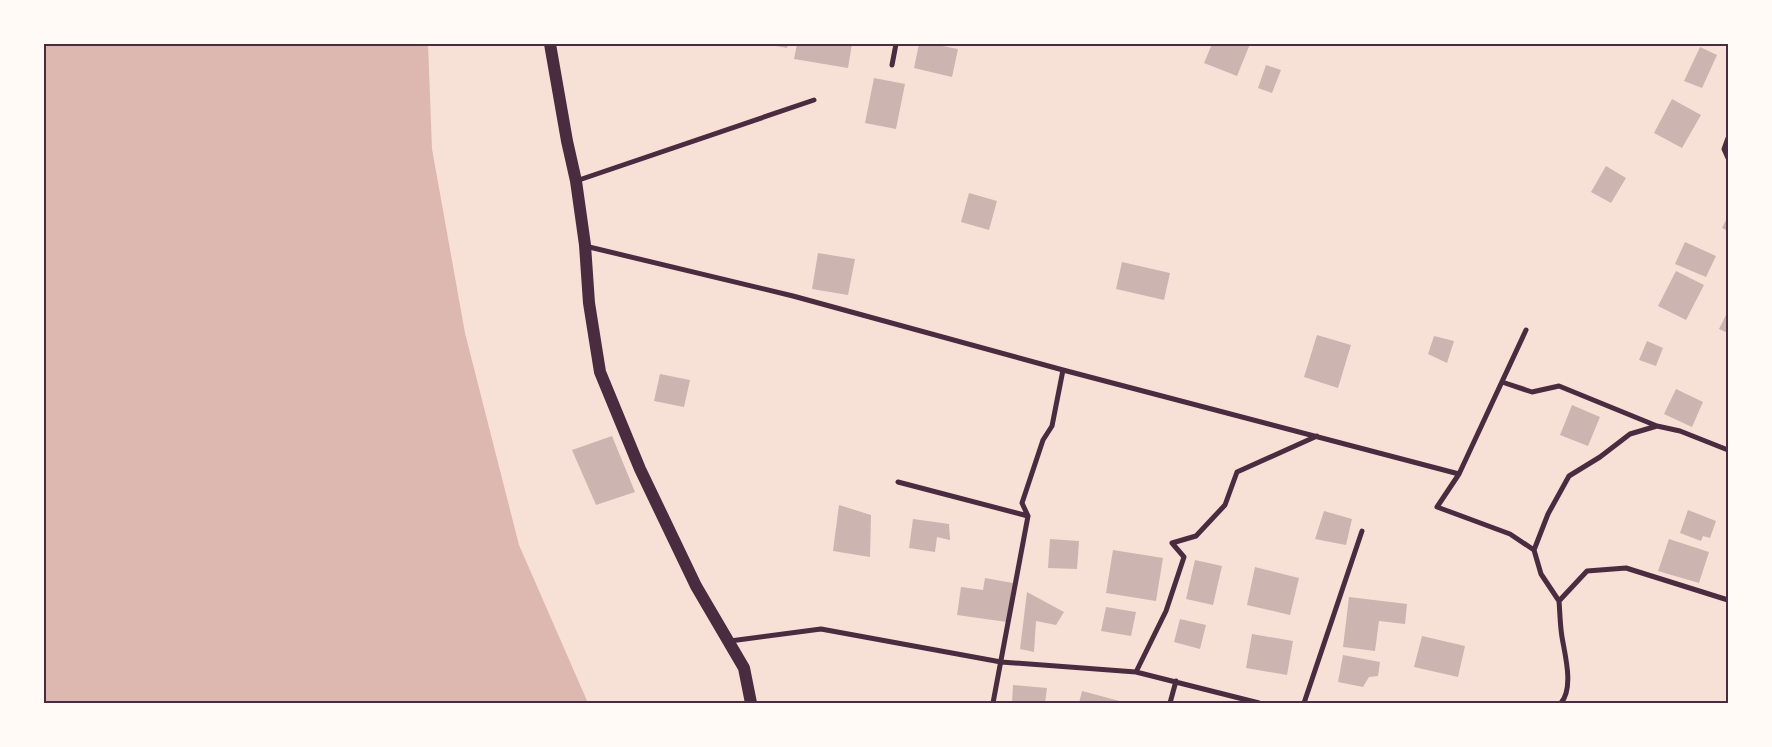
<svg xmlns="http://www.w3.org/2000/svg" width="1772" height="747" font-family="Barlow,sans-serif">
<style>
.water{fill:#dcb8b0}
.building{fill:#ccb4b1}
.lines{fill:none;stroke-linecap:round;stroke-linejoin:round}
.minor{stroke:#4a2c40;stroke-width:5}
.primary{stroke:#4a2c40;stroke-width:12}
.neatline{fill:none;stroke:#4a2c40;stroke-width:2}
</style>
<rect width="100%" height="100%" fill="#f7e1d7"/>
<path class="water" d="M44,44H428L432,149L465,333L519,545L588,703H44Z"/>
<path class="building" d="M765,44H788L787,48Z
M797,44H852L848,68L794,59Z
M919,44H932L958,49L952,77L914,68Z
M1212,44H1250L1237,76L1204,63Z
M1700,47L1717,55L1702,88L1684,81Z
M1266,65L1281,70L1272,93L1258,88Z
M874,78L905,84L896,129L865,123Z
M1672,99L1701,115L1682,148L1654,133Z
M1606,166L1626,178L1611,203L1591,192Z
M969,193L997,201L989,230L961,222Z
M1728,216V231L1722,228Z
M1685,242L1716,256L1706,277L1675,264Z
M818,253L855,259L848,295L812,289Z
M1122,262L1170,273L1164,300L1116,289Z
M1676,271L1704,285L1686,320L1658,306Z
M1728,311V333L1719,329Z
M1317,335L1351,345L1338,388L1304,377Z
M1434,336L1454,341L1447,363L1428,354Z
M1647,341L1663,348L1656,366L1639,360Z
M660,374L690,380L684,407L654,401Z
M1676,389L1703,402L1692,427L1664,414Z
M1572,405L1600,417L1588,446L1560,435Z
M612,436L635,492L596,505L572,450Z
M839,505L871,515L870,557L833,551Z
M1688,510L1716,521L1710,538L1703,536L1701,541L1680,533Z
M1324,511L1352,519L1346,545L1315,539Z
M913,519L949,524L950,540L937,537L935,552L909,548Z
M1050,539L1079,541L1077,569L1048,568Z
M1669,539L1709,552L1699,583L1658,571Z
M1113,550L1163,558L1156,601L1106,593Z
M1195,560L1222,566L1213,605L1186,599Z
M1255,567L1299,578L1290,615L1247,605Z
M985,578L1013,583L1007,622L957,615L961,587L983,590Z
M1027,592L1064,612L1056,625L1036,621L1034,652L1020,649Z
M1349,597L1407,604L1405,624L1379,621L1375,651L1343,647Z
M1106,607L1136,612L1131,636L1101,631Z
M1180,619L1206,625L1200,649L1174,642Z
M1252,634L1293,641L1287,675L1246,668Z
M1422,636L1465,646L1458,677L1414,667Z
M1343,655L1380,662L1378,676L1369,677L1363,687L1338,682Z
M1013,685L1047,688L1045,703H1012Z
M1082,691L1127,703H1079Z"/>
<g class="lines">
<path class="minor" d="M892,65L896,44
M1728,138L1724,149L1728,158
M576,181L814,100
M585,246L793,296L1063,370L1459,474
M1526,330L1459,474L1437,507L1510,534L1534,550L1541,574L1559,601
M1502,382L1532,392L1559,386L1657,426
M898,482L1028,516L993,703
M1028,516L1022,503L1043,440L1052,426L1063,370
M1534,550L1548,514L1569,476L1600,457L1630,434L1657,426L1680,431L1728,450
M730,641L821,629L1001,662L1136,672L1259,703
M1136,672L1166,611L1184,557L1172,543L1196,536L1225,505L1237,472L1317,436
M1170,703L1176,681
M1304,703L1362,531
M1561,703C1574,688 1565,655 1562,637C1560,625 1560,613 1559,601L1587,571L1626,568L1728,600"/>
<path class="primary" d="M550,44L567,141L576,181L585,245L589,303L600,372L640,469L696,586L744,668L751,703"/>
</g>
<rect width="1772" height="747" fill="none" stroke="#fffaf5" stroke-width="90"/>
<rect x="45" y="45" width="1682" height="657" class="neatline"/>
</svg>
